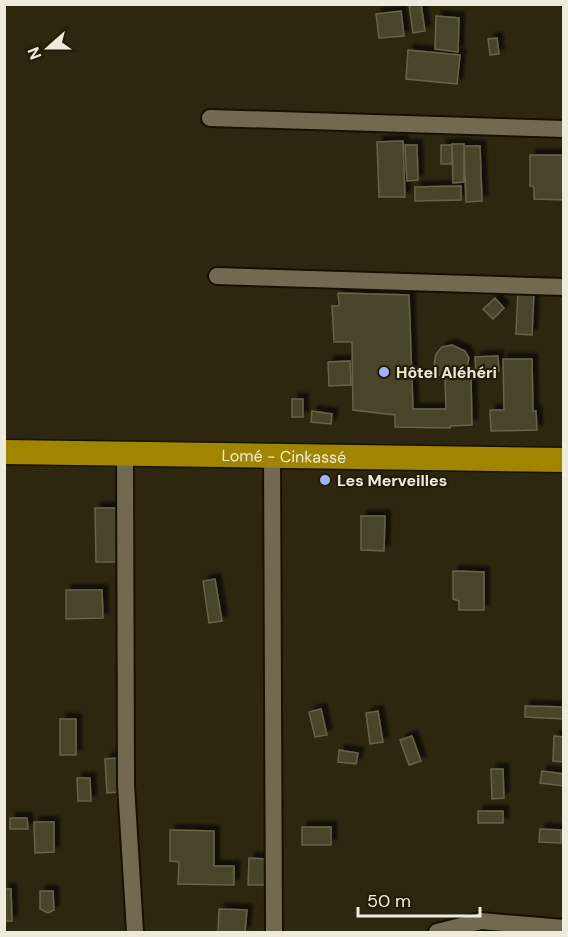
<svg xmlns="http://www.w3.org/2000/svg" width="568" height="937" font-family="'DM Sans',sans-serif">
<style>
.building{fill:#4a442c;stroke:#696249;stroke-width:1.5;filter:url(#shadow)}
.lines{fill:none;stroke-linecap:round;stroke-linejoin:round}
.minor-casing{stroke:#161000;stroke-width:20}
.highway-casing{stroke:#161000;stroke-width:27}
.minor{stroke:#716a51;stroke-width:16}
.highway{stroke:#a08500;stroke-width:24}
.poi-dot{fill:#a2b2fd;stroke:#241e07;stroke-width:2}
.labels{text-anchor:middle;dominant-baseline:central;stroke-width:4.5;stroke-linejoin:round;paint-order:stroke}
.poi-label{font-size:16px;font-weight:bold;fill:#eeebdd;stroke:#241e07;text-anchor:start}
.street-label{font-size:16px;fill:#eeebdd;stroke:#241e07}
</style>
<defs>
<filter id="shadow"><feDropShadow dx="5.5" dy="-5.5" stdDeviation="1.5" flood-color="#0009"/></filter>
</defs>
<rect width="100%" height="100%" fill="#2e2710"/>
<path class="building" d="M409,4H421L425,31L413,33Z
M401,11L404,36L379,38L376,14Z
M436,16L459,18L458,52L435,49Z
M497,38L499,54L490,55L488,39Z
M408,50L460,55L457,84L406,79Z
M403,141L405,197H379L377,142Z
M452,144H464V182L453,183Z
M405,145H417L418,180L407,181Z
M441,145H452V164H441Z
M464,146H480L482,201L466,202Z
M530,155H564V200L534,199V187L530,186Z
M461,186V200L415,201V187Z
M518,290L534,291L532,335L516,334Z
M338,293L409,295L413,409H446L445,379L439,375L434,365L436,354L442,347L452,345L465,351L469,358L465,378H471L472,425L450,426V428L395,427V415L353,410L352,342H334L332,306H339Z
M495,298L504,308L493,319L483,309Z
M498,356L499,371L476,372L475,357Z
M503,359H532L533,411H536L537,430L491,431L490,410H504Z
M350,361L351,385L329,386L328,362Z
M292,399H303V417H292Z
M312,411L332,414L331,424L311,422Z
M95,508H118V562H96Z
M361,516H385L384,551L361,550Z
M453,571L484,572V610H459V601L453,599Z
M215,579L222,621L209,623L203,581Z
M66,590H102L103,618L66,619Z
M525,706L564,707V719L525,717Z
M321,709L327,735L315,737L309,712Z
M378,711L383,742L370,744L366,713Z
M60,719H76V755H60Z
M412,736L421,761L409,765L400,740Z
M554,736L564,737V762L553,761Z
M339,750L358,753L356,764L338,762Z
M117,758L118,792L107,793L105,759Z
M491,769H503L504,798L492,799Z
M542,771L564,774V786L540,783Z
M77,778H90L91,801H78Z
M478,811H503V823H478Z
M10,818H27L28,829H10Z
M34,822H54V852L35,853Z
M302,827H331V845H302Z
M540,829L561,830V843L539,842Z
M170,830L214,831V866H234V885L178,884L179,862L170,861Z
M249,858L266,859L265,885H248Z
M4,889H11L12,921H4Z
M40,891H53L54,910L48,913L40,909Z
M219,909L247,910L245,932H218Z"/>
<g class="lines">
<defs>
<path id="minor" d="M210,118L564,129
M217,276L564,287
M125,453L126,785L135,932
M272,455L274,932
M437,932L481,921L564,928"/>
<g id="highway">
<path id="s1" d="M4,452L564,460"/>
</g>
</defs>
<use href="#minor" class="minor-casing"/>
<use href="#highway" class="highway-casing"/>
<use href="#minor" class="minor"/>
<use href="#highway" class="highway"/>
</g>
<g class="poi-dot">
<circle cx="384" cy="372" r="6"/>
<circle cx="325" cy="480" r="6"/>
</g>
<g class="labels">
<g class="poi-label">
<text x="396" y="372">Hôtel Aléhéri</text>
<text x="337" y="480">Les Merveilles</text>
</g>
<g class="street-label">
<text stroke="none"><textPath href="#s1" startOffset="280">Lomé - Cinkassé</textPath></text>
</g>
</g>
<rect width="568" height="937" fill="none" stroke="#eeebdd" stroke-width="12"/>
<g transform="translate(48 48) rotate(249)" stroke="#241e07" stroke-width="4.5" paint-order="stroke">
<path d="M0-4.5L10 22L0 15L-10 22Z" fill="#eeebdd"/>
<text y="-9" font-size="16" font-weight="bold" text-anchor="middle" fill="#eeebdd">N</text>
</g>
<path d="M358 907v9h122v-9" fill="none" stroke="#eeebdd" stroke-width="3"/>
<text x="367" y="907" font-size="18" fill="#eeebdd" stroke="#241e07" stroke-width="4.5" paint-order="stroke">50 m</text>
</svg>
